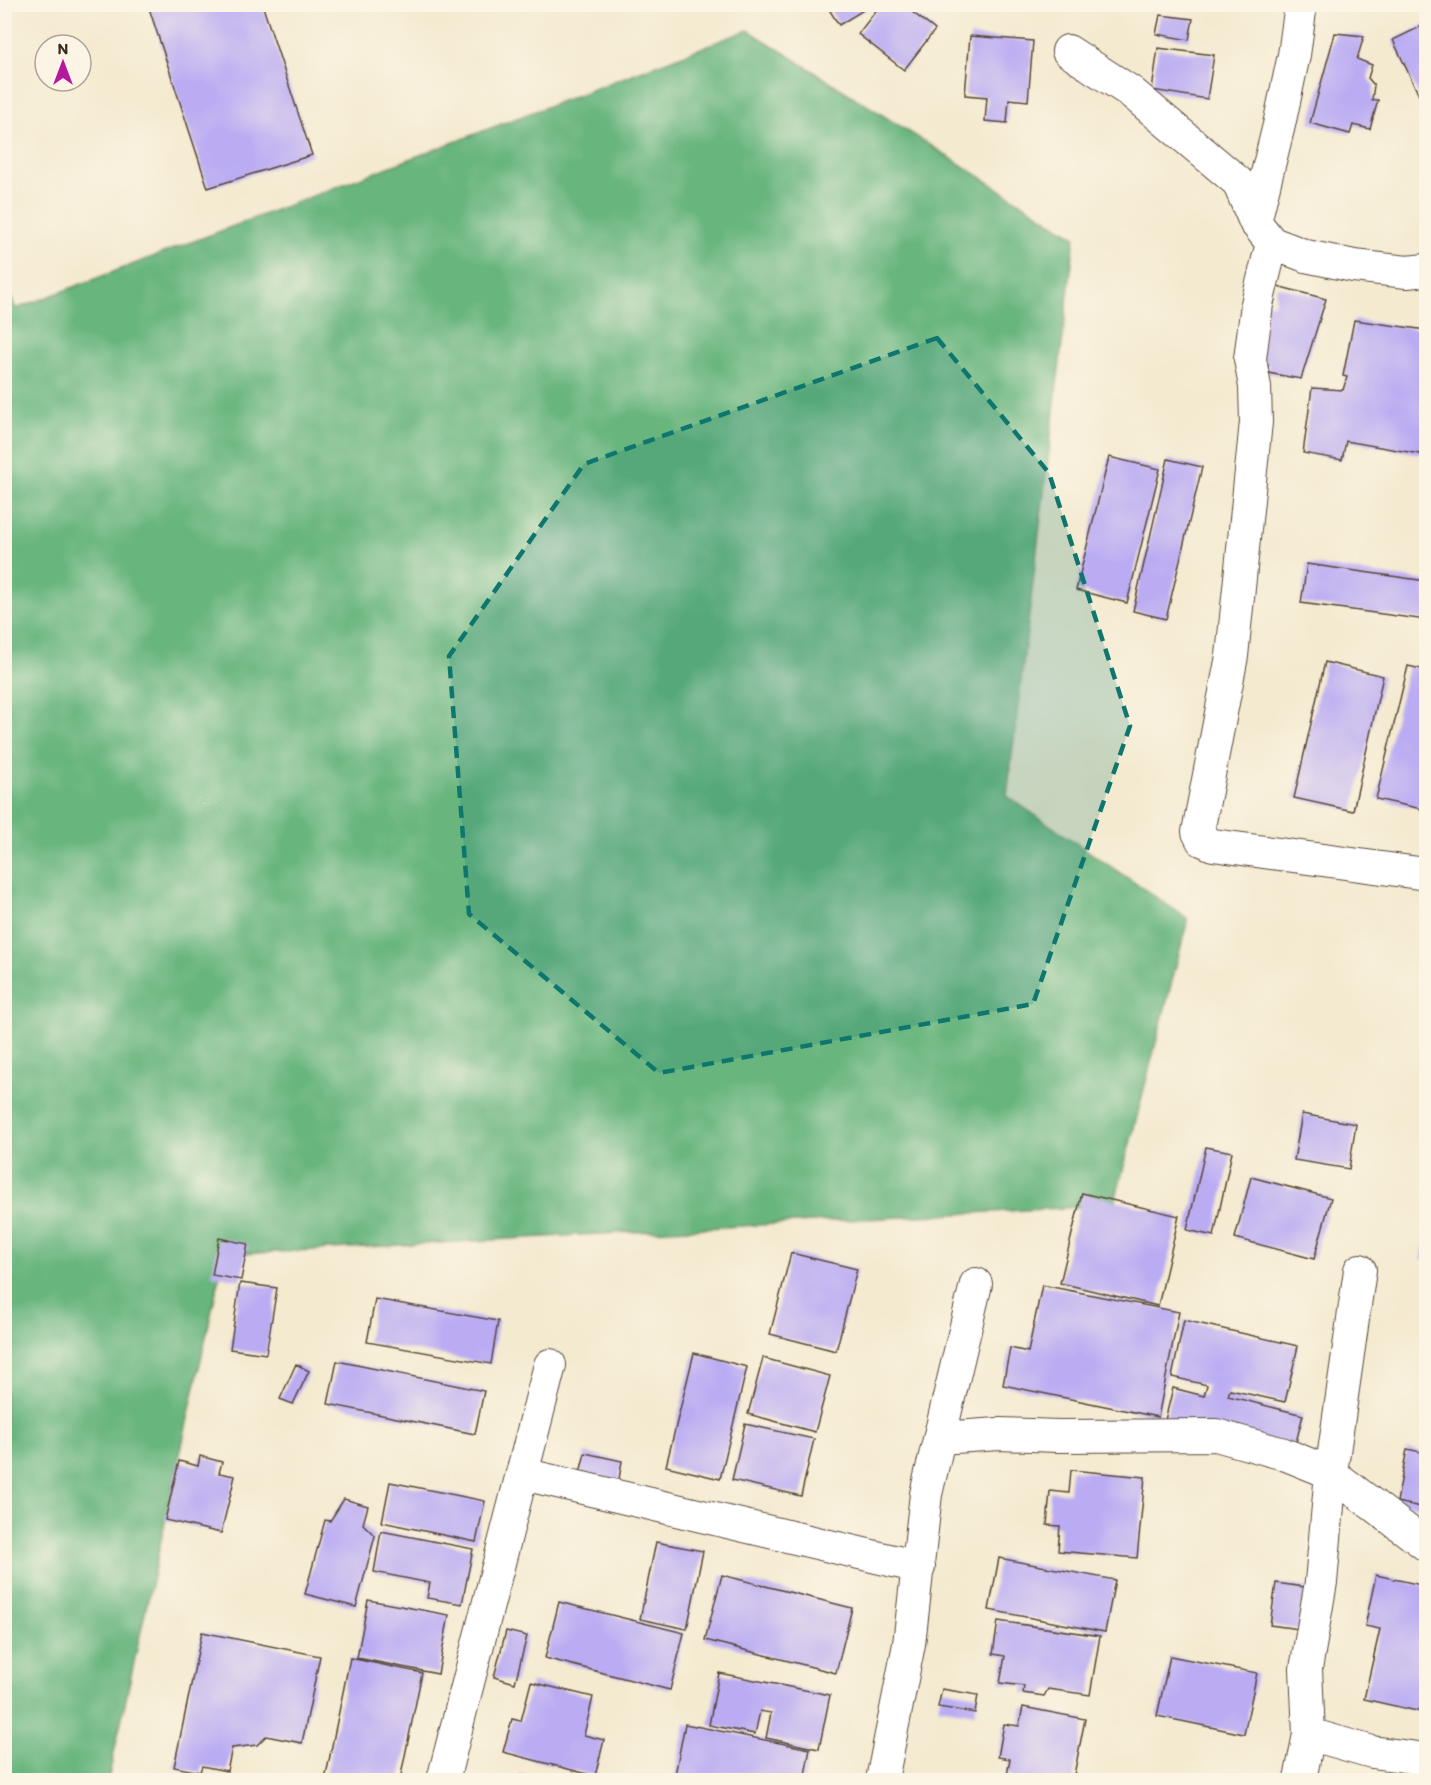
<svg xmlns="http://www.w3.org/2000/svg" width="1431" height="1785" font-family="Itim,sans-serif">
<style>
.forest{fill:#68b57e;stroke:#52704e;stroke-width:1.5}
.building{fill:#baabf3}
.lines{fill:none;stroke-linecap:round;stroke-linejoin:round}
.street-casing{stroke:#574739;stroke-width:34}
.street{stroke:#fff;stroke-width:32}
.marked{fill:#0f766e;fill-opacity:0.2;stroke:#0f766e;stroke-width:4.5;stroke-dasharray:12 8;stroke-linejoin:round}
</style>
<rect width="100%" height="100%" fill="#fcf5e5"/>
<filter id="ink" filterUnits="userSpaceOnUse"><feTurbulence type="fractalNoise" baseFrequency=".0167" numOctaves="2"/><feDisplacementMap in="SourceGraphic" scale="12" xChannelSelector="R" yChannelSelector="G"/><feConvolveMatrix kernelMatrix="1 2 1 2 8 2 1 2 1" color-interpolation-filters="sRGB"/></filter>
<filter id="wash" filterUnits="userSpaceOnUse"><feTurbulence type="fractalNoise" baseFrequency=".008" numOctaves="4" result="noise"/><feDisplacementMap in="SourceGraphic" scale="24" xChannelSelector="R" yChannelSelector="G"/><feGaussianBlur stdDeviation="1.35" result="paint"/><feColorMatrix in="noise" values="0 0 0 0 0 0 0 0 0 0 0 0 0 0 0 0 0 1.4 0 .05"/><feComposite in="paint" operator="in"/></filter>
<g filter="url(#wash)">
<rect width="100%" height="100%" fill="#f4ead0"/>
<path class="forest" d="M748,30L1075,237L1007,796L1188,919L1114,1205L224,1255L108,1780H5L4,282L16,309Z"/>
<g id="blocks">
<path class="building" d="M149,4H262L312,155L208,188L148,5Z
M841,4H862L865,9L839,25L830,11Z
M881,4H902L935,30L904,70L858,34Z
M1160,15L1193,19L1189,40L1156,34Z
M1426,24V102L1423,104L1393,40Z
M1335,33L1364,36L1357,59L1372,65L1368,78L1374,85L1372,100H1378L1370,129L1353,125L1350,134L1310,123Z
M970,36L1033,41L1028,101L1009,99L1007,123L985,121L987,97L965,95Z
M1158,48L1214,55L1207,99L1152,90Z
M1277,286L1326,299L1301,379L1268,373V364L1260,362L1267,303L1274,304Z
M1354,320L1426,330V455L1346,441L1342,460L1303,453L1312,388L1343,390L1347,377L1343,376Z
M1109,457L1160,469L1127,603L1076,590Z
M1168,459L1202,467L1166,619L1133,611Z
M1307,564L1426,581V620L1301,603Z
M1325,662L1383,676L1353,811L1294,798Z
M1408,666L1426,670V789L1422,809L1376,799Z
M1302,1114L1356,1124L1349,1169L1294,1160Z
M1206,1147L1232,1152L1214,1236L1187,1230Z
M1251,1177L1331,1198L1314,1259L1235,1238Z
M1082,1193L1179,1216L1158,1306L1060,1283Z
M1425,1237H1426V1260L1422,1259Z
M219,1238L248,1244L241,1280L212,1275Z
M791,1253L857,1269L836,1351L770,1334Z
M240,1283L277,1288L266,1354L230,1349Z
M1042,1285L1179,1312L1158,1417L1003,1385L1010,1348L1028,1352Z
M375,1299L498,1321L491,1364L367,1342Z
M1184,1320L1298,1346L1285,1402L1230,1390L1228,1396L1303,1415L1293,1454L1163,1428L1173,1388L1204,1396L1207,1385L1172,1377Z
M694,1353L747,1367L720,1479L666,1466Z
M763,1358L830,1376L815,1432L748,1414Z
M337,1361L484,1391L475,1434L328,1404Z
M296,1364L309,1371L293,1404L280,1399Z
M745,1424L814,1439L801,1496L732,1480Z
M1407,1449L1426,1453V1508L1397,1502Z
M585,1453L622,1461L618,1485L579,1477Z
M200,1456L222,1462L219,1473L235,1476L221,1533L165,1520L179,1461L198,1466Z
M1071,1470L1145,1477L1137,1558L1058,1551L1060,1526L1047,1525L1050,1491L1069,1493Z
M390,1482L485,1501L476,1542L382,1522Z
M344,1499L368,1506L363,1524L375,1536L356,1607L305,1594L325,1520L330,1521Z
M381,1531L473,1549L462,1604L427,1598L430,1583L374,1572Z
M656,1542L703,1551L687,1629L640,1619Z
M999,1558L1115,1580L1105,1632L989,1610Z
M722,1575L852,1608L836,1673L705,1640Z
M1376,1575L1426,1586V1713L1364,1699L1380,1629L1365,1626Z
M1276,1583L1311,1588L1306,1630L1270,1625Z
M368,1600L449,1615L438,1674L357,1658Z
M559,1602L684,1633L670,1690L545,1658Z
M998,1621L1100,1636L1090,1695L1048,1689L1044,1696L1023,1693L1024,1686L1000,1683L1005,1656L993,1654Z
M506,1631L527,1636L515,1683L494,1677Z
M202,1632L320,1656L302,1743L266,1736L257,1745L232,1748L227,1771L202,1766L200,1772L174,1767Z
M1170,1656L1257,1673L1244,1734L1157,1716Z
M350,1658L422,1673L400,1780H325Z
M719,1673L830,1695L819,1749L766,1738L771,1713L760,1711L755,1734L709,1725Z
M531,1682L593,1697L584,1735L604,1740L595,1776L503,1752L512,1719L521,1721Z
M942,1689L978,1695L975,1713L938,1707Z
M1023,1707L1085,1719L1073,1780H1011L1013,1776L1007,1775L1010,1759L998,1757L1004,1724L1019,1726Z
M685,1724L810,1749L804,1780H674Z
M521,1775L539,1780H519Z"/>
</g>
</g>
<g filter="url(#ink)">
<use href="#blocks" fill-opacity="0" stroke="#574739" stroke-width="1.5"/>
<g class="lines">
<defs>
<path id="street" d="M1068,51L1131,92L1238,182L1255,222L1272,243L1306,256L1354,266L1407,272L1426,270
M1255,222L1279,125L1294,55L1301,4
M1272,243L1257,304L1250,359L1255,387L1256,422L1232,656L1198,832L1202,840L1213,845L1426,874
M940,1438L999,1434L1059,1436L1216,1435L1284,1454L1331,1473L1426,1545
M523,1474L919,1567
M1309,1734L1372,1752L1426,1759
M443,1780L550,1365
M882,1780L909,1644L926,1494L976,1284
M1300,1780L1309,1734L1306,1669L1321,1582L1331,1473L1360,1270"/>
</defs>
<use href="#street" class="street-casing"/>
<use href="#street" class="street"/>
</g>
</g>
<path class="marked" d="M937,338L1049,473L1130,726L1033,1004L659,1073L469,914L449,656L584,464Z"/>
<rect width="1431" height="1785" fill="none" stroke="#fcf5e5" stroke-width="24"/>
<g transform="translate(63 63)"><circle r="28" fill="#fcf5e5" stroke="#afa495" stroke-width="1.5"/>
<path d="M0-4.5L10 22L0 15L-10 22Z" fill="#b5179e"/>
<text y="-9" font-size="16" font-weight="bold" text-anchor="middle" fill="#3b2a1e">N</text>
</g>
</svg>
